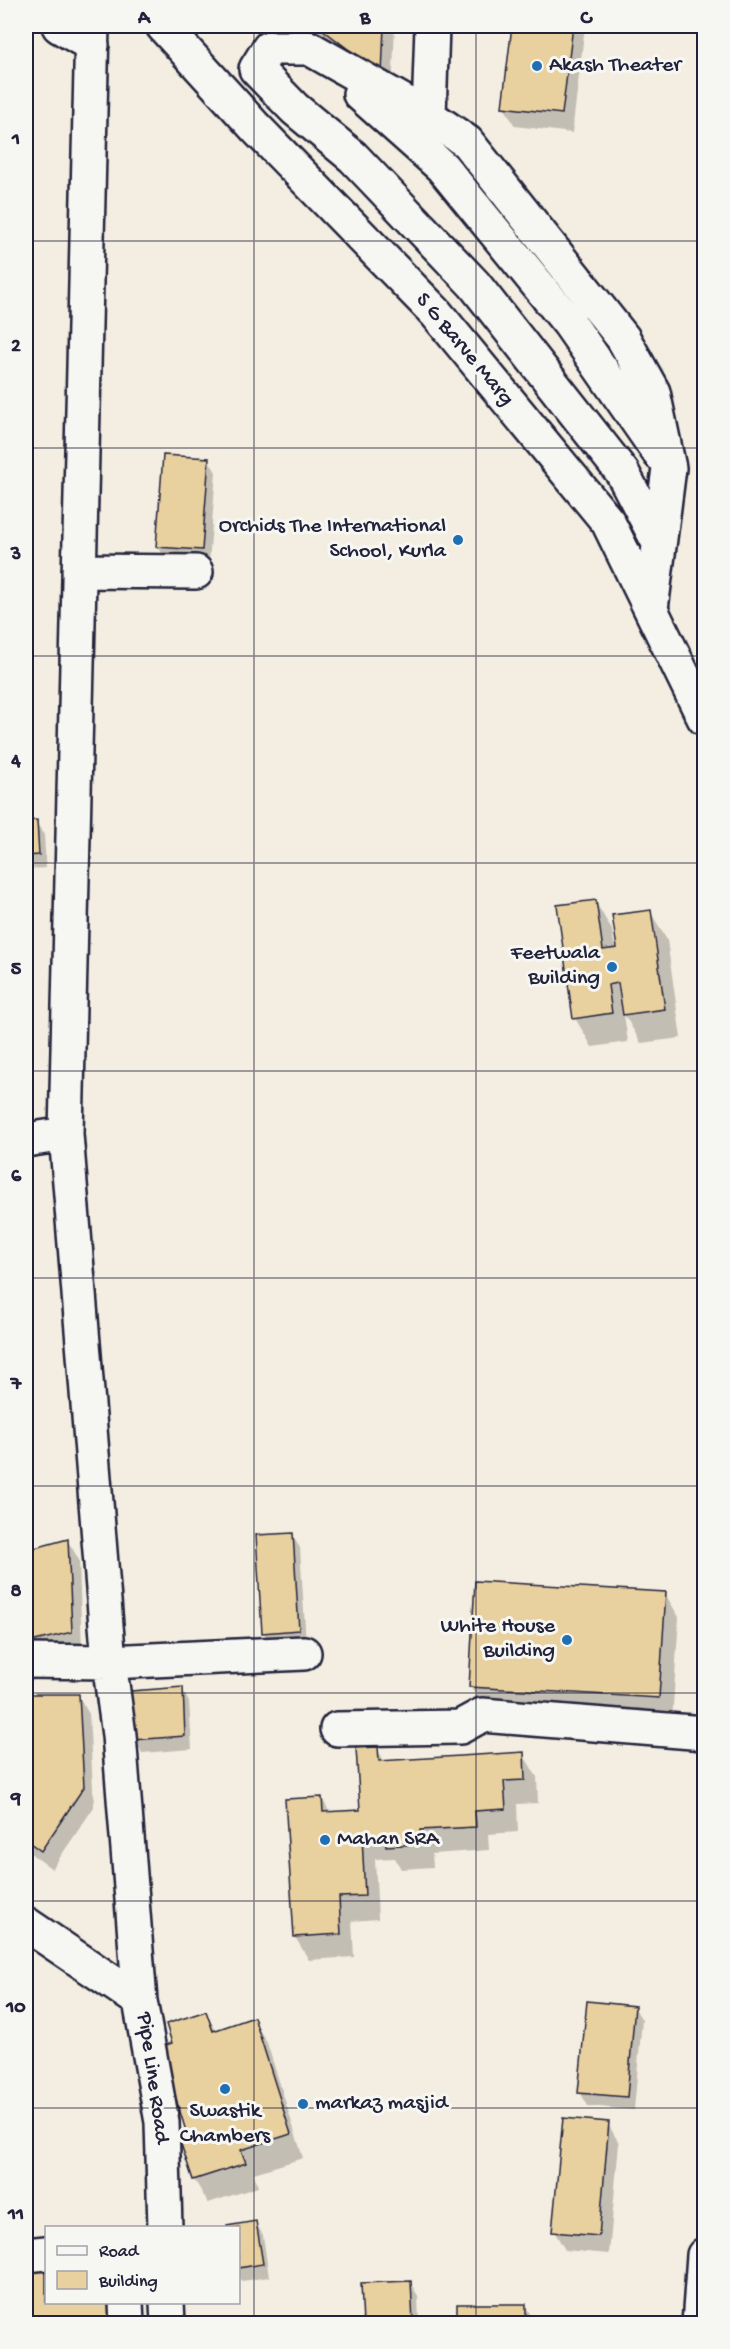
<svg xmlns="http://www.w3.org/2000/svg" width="730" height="2349" font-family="'Gochi Hand',sans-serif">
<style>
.shadow{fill:#0003}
.building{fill:#e9d09f;stroke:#22223b;stroke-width:1.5}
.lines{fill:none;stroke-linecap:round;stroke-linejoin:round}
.minor-casing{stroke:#22223b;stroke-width:38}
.minor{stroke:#f6f6f2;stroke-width:33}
.grid{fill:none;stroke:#22223b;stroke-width:1.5;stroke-opacity:0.55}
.poi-dot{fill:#1f6fb2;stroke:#f6f6f2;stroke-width:2}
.labels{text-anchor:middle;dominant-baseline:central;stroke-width:6;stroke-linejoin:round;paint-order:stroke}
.poi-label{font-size:22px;fill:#22223b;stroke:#f6f6f2;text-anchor:start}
.street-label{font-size:22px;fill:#22223b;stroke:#f6f6f2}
.neatline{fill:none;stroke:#22223b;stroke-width:2}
.grid-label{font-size:20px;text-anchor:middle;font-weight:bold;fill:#22223b}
</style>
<rect width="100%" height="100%" fill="#f3eee1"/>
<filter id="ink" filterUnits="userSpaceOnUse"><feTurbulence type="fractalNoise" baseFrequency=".0167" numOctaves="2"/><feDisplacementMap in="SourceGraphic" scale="12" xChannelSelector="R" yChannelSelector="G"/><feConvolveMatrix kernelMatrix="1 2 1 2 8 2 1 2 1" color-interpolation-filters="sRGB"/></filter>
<g filter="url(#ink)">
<path class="shadow" d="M306,26H395L392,92Z
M513,26H585L572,133L515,126L504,107Z
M208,459L216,472L209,563L166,560L158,546Z
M26,822H36L44,835L46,868L26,869Z
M26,899L29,905L28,948L26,947Z
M595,901L612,930L615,950L619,949L650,911L667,940L681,1038L641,1043L624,1014L628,1042L592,1047L575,1018Z
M26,1033L30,1040L31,1082H26Z
M26,1098L33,1111L26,1129Z
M292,1535L300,1548L306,1643L271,1646L264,1632Z
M68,1541L79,1560L82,1651L26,1654V1549L31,1551Z
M665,1594L679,1617L672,1721L484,1710L470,1686Z
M182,1689L189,1702L192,1749L142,1753L135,1739Z
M78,1695L89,1714L94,1807L52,1869L26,1850V1784L33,1772L26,1714V1696Z
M377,1749L385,1762L523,1754L537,1777L538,1803L517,1804L518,1832L488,1834L489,1850L432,1854L433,1867L401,1869L395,1858L375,1859L378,1919L352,1921L354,1957L309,1960L295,1937L322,1798L330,1813L361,1811Z
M634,2007L642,2020L634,2110L588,2106L580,2092Z
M206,2013L216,2031L253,2019L267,2043L303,2158L254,2173L258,2187L208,2203L194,2179L174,2044Z
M608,2124L619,2143L609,2254L565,2250L554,2231Z
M255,2222L263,2235L269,2277L242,2281L238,2275V2228Z
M46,2263V2302L128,2324H26V2265Z
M410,2282L418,2296L419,2324H364Z
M525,2305L536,2324H459Z"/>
<path class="building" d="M318,26H384L382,75Z
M512,26H573L562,114L502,107Z
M163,455L209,458L202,550L156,547Z
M37,820L39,855L26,856V821Z
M596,900L603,950L617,948L612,915L651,910L665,1009L623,1015L618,983L608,985L612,1013L573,1019L557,905Z
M293,1533L299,1630L262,1633L256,1535Z
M68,1539L72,1632L35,1641L26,1639V1547L31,1549Z
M475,1581L666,1592L659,1698L469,1687Z
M183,1687L185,1736L133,1740L131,1691Z
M26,1694H79L84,1787L41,1851L26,1840V1781L31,1772L26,1726Z
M378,1747L379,1761L524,1752L525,1780L504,1781L506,1809L475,1811L476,1827L420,1830V1844L386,1846L385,1835L362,1836L365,1896L339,1897L341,1934L294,1937L285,1799L322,1797L323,1812L360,1810L356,1748Z
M587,2001L635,2006L627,2097L578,2093Z
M206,2011L213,2031L254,2017L291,2134L241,2150L246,2163L193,2180L179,2138L186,2131L160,2047L172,2043L166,2024Z
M563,2118L609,2122L599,2236L552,2232Z
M256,2221L263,2264L238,2268V2228H227V2226Z
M46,2262V2302H116L117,2324H26V2263Z
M411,2281L413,2324H363L361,2283Z
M457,2304H526V2324H457Z"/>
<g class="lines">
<defs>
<path id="minor" d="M59,26L92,45
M92,26L66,1134L109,1662L119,1735L140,2001L162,2122L165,2228
M163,26L255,127L436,313L608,522L704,718
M360,94L442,167L569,323L660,454
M429,116L432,26
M79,571L196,572
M651,609L669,468L653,392L623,338L467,142L429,116L309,48H269L256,69L295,109L353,157L474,284L622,472L658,541
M26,1140L66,1134
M26,1661L109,1662L304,1653
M337,1729L460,1727L482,1715L704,1733
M26,1924L140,2001
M26,2255L46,2253
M126,2302L127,2324
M167,2302L168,2324
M699,2324L704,2255"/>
</defs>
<use href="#minor" class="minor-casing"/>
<use href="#minor" class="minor"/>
</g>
</g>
<path class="grid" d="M254,26V2324M476,26V2324M26,241H704M26,448H704M26,656H704M26,863H704M26,1071H704M26,1278H704M26,1486H704M26,1693H704M26,1901H704M26,2108H704"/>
<g class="poi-dot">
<circle cx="537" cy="66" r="6"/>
<circle cx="458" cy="540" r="6"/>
<circle cx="612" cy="967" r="6"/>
<circle cx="567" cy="1640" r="6"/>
<circle cx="325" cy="1840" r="6"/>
<circle cx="225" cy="2089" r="6"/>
<circle cx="303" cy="2104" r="6"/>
</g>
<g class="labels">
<g class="poi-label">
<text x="549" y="66">Akash Theater</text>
<text x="446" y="527" text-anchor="end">Orchids The International<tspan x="446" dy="25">School, Kurla</tspan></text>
<text x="600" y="954" text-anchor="end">Feetwala<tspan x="600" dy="25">Building</tspan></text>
<text x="555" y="1627" text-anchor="end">White House<tspan x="555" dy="25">Building</tspan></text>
<text x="337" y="1840">Mahan SRA</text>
<text x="315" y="2104">markaz masjid</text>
<text x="225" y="2112" text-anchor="middle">Swastik<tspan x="225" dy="25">Chambers</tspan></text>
</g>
<g class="street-label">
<text transform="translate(464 350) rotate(50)">S G Barve Marg</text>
<text transform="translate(152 2078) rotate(82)">Pipe Line Road</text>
</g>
</g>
<rect width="730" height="2349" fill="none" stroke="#f6f6f2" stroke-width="66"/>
<rect x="45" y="2226" width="195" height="78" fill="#f6f6f2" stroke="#a1a1a9" stroke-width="1.5"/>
<rect x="57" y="2246" width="30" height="9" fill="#f6f6f2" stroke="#a1a1a9" stroke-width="1.5"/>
<text x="99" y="2256" font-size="18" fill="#22223b">Road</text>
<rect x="57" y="2271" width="30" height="18" fill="#e9d09f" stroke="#a1a1a9" stroke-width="1.5"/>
<text x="99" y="2286" font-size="18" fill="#22223b">Building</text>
<rect x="33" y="33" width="664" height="2283" class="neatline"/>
<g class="grid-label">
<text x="144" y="23">A</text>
<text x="365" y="23">B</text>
<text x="586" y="23">C</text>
<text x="16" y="144">1</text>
<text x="16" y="351">2</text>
<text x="16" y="559">3</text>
<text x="16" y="766">4</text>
<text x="16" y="974">5</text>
<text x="16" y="1181">6</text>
<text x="16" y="1389">7</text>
<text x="16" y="1596">8</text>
<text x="16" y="1804">9</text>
<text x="16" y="2012">10</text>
<text x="16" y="2219">11</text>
</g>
</svg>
